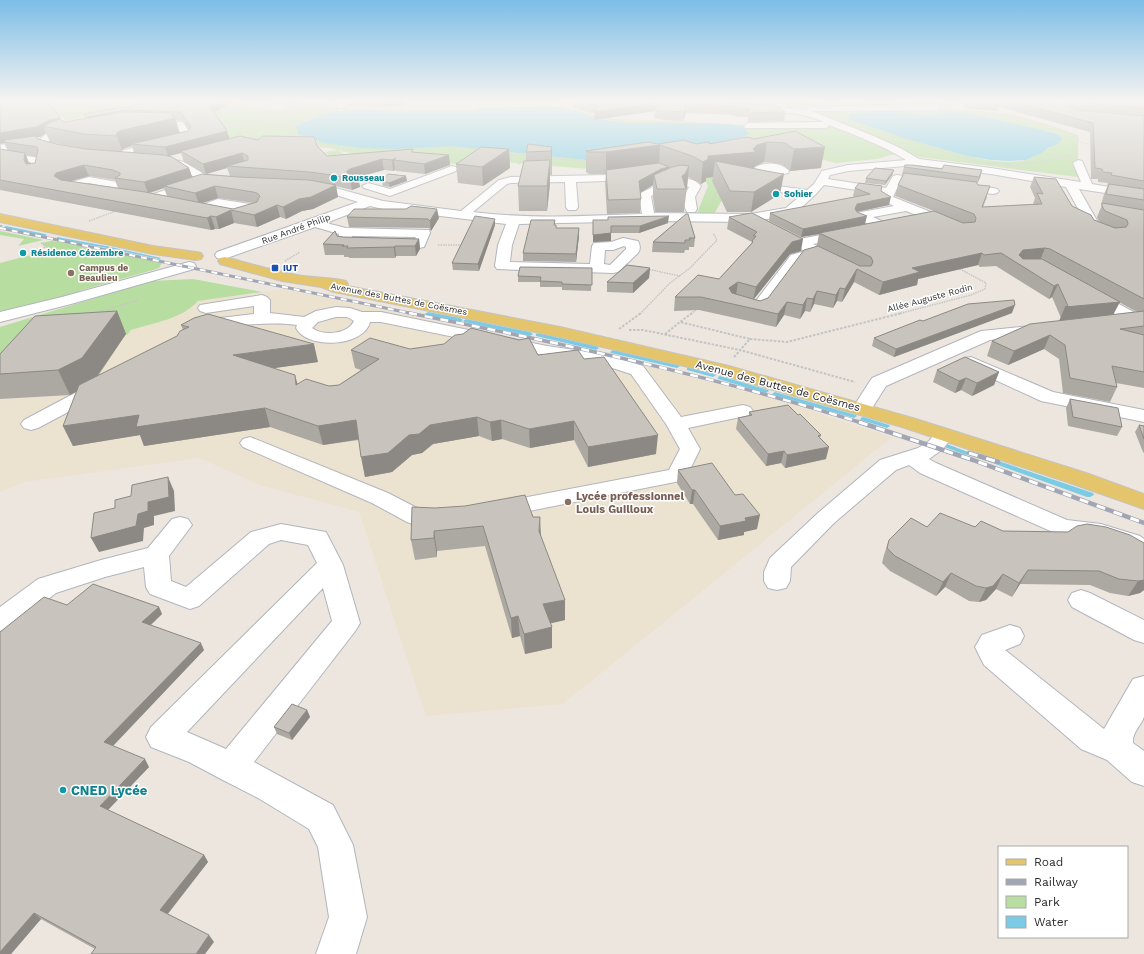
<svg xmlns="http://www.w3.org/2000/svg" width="1144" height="954" font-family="'Work Sans',sans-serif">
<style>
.education{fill:#ece2d0}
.green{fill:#b7dea0;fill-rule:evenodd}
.water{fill:#7bcbe5}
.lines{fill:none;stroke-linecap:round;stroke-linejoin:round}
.stream{fill:#7bcbe5;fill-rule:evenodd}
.minor-tunnel{stroke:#c5c1bb;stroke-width:9;stroke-dasharray:9 4.5;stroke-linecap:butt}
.minor-casing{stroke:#b2b5bd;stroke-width:2}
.major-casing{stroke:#c4c4c4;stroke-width:2}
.path-far2{stroke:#c4c4c4;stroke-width:1;stroke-dasharray:1 1;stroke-linecap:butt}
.path-far1{stroke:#c4c4c4;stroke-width:1.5;stroke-dasharray:1.5 1;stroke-linecap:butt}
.path{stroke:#c4c4c4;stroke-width:2;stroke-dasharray:2.5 1.5;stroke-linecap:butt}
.minor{fill:#fff;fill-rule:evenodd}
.major{fill:#e5c56b;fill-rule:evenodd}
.rail-far2-casing{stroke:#a2a5b4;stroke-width:3}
.rail-far1-casing{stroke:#a2a5b4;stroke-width:3.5}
.rail-casing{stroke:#a2a5b4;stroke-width:4.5}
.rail-far2{stroke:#fff;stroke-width:2;stroke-dasharray:6;stroke-linecap:butt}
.rail-far1{stroke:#fff;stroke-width:2.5;stroke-dasharray:8;stroke-linecap:butt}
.rail{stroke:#fff;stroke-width:3;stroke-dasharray:9;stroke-linecap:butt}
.path-bridge{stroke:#c4c4c4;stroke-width:1;stroke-dasharray:1 1;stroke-linecap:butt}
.wall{fill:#aca9a3;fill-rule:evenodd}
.shaded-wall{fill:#8c8984}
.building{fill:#c8c4bd;stroke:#8c8984}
.culture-dot{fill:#0f9aa8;stroke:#fff;stroke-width:1.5}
.transit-dot{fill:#1a4fb4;stroke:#fff;stroke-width:1.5}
.education-dot{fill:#8d6e63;stroke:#fff;stroke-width:1.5}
.labels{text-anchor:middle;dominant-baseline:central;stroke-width:3;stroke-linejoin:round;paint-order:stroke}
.far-culture-label{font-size:9px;font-weight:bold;fill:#0d838f;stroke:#fff;text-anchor:start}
.far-street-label{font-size:9px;fill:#2b2b2b;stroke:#fff}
.far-education-label{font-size:9px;font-weight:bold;fill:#785e54;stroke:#fff;text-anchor:start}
.far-transit-label{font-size:9px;font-weight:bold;fill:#164399;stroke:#fff;text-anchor:start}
.street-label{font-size:11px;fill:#2b2b2b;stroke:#fff}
.education-label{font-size:11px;font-weight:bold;fill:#785e54;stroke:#fff;text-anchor:start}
.near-culture-label{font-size:13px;font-weight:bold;fill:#0d838f;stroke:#fff;text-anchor:start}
</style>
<rect width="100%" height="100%" fill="#ece6df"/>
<path class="education" d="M285,289L644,365L777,400L892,437L563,704L426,716L359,512L260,485L199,458L24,482L0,492V393L46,339L128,334L131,330L168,319L192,308L198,301Z"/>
<path class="green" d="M0,101H235L245,105L278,110L307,102L329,106L378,110H456L557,106L606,118L748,125H802L819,122L816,113L820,110C881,109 944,105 1005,114C1030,118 1054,127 1078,135V177L896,154L876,159L836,163L789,151L714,159L726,193L714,214L697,213L708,186L702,174L588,169L468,159L455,164L395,158L346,155L350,153L338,150L345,155L332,157L324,152L337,150L330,148L222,142L215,115L93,117L64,121L65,117L3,123ZM879,111L928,115L956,112L973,114L1057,134L1058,144C1046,148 1038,157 1026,160C995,167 956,152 926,144C904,137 881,131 859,123L853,113Z
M841,101L881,105V107H796L792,105L845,104Z
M0,231L39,239L43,240L18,246L24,239L0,235Z
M51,241L60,242L162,263L159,268L153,270L79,291L80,293L0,313V263L50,250L41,243Z
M193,279L262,292L198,301C182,319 153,323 131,330L128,334L0,393V327L151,281Z"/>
<path class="water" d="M556,106L568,108L603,120L627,123L726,124L743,126L749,134L742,137L693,148L587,160L451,146L394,149L363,148L324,143L298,134L296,126C310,121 322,113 336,111L371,110L396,112L477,111L478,108Z
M879,111L928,115L956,112L973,114L1042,130L1057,134L1062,138L1058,144L1048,148L1042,153L1026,160L1009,161L991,160L967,156L904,138L859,123L849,119L847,115L853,113Z"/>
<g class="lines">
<path class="stream" d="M213,105L240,110L241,111L240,112L214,107Z
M0,225H2L3,226L0,227Z
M6,226L45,234L47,235L45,236L5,228L4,227Z
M57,237L106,246L161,258L159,259L107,248L58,239H57Z
M428,312L460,318L463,320L460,322L426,315L425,314Z
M466,319L530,332L533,334L530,336L464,322L463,321Z
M538,333L596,346L599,348L596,350L536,336V334Z
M613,350L677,364L680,366L677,368L611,353L610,352Z
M689,367L715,374L716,375L713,377L687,370V368Z
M720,376L768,390L769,391L766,393L718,379V377Z
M775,392L856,415L857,416L854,418L773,395L772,394Z
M863,417L889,425L890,426L887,428L861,420L860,419L861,418Z
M944,443L968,452L969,453L966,455L942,446L941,445L942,444Z
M978,454L1093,493L1094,495L1090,497H1087L976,457L975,456L976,455Z"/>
<path class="minor-tunnel" d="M931,101V104L936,106"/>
<defs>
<path id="minor" d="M343,101H353L343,108H337V104Z
M555,101H563L559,107H556L552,105Z
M1057,101H1065L1064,108L1076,112L1144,118V124L1075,117L1057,111Z
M933,104H939L940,106L938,110L812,111L876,137L900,148L919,159L991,168L1081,182L1073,163L1078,160L1082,161L1092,184L1144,193V199L1079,189L1099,224L1111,228L1112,231L1111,234L1106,235L1090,230L1066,187L991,174L916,165L848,171L830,175L828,179L886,188L893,176L897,175L993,188L997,189L999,191L997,193L993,194L900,182L893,197L936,214L938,217L936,220L912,225L908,224L906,221L908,218L919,216L906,211L873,217L888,224L890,227L888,230L884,231L856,219L854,216L856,213L894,206L882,200L880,198L883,194L824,185L814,196L794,214L751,222L649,221L519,224L512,245L510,262L590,264L592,246L594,243L611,242L623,238L638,241C640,245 641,249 638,253L618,272L613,273L497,269L495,266L498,245L506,224L383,209L370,206L326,223L346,228L429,230L430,233L424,247L419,248L345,246L340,245L338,242L339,234L315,227L227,258L222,259L217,258L215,255L217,252L358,202L327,192L305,188L303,186L309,183L332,187L383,201L461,211L499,180L511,177L606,175L634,171L639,174L638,176L606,181L576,182L578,207L576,210H568L566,207L565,182L511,183L507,184L473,212C530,219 586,216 642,214L639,195L641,193C656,185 687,169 701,186L695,197L697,209L695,212H687C681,202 684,196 689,187C677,181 662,191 651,196L654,213L751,214L786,208L800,196L770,190L760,177L751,171C759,161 781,161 789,171L788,173L771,177L778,186L807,190L814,184L822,171L848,165L906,160C882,145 855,135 829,125L828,127L825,128H745L744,126L748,123L824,122C796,111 779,112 750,111L746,109L747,107L793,108L807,110V107H810ZM352,236L416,237L414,240L352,238ZM624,246L626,247V249L610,265L604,264L605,250H613Z
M146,120L183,122L192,137L190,139L112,159H104L103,157L104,155L182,136L177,127L143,125L142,123L143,121Z
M76,125L79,126L80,128L79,130L53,137L48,142L49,144L71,150L73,152L71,154L68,155L42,148L39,144L8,149L6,153L40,158L41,160L39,173H31L30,171L31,162L0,158L1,145L17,141L39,140L47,133Z
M162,157L184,162L209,177L231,181L233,183L227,186L202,182L177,166L158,162L157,160Z
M452,166L456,167L457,169L456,171L390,196L364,188L362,186L368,183L390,189Z
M89,177L117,182L123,185L121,187L96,195L66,190L60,187L62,185ZM89,183L103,186L95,188L81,186Z
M194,180L198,181L200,183L198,185L153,201H145L143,199L145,197Z
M218,199L256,205L260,206L262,209L260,212L237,220L200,214L196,213L194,210L196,207ZM219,207L241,210L236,212L214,209Z
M847,230L852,231L853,234L852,237L813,244L841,258L843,261L841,264C832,266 824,261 816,257L801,261L764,311C755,313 738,310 733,303L736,300L741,298L755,302L791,255L805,251L794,246L792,243L794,240Z
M189,262L194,263L196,266L194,269L71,304L0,322V312L62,297Z
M1090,289L1095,291L1141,316L1143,319L1141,322C1131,325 1120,327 1110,324L1108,321L1110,318L1118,316L1085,297L1082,294L1085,291Z
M262,295L267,297L270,300V313L304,317L316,311L336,307L350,308L362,312H381L547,346L603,354L643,366L681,417L743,405L750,407L753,411L750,415L688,428L700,449L685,480L499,517L491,514L487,509L491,504L669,470L680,449L666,424L631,374L600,364L547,356L381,322H370C364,347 307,350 296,328L297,325C265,321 235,326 203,330L197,328L195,325L197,322L203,320L254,314V306L206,313L200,311L198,308L200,305ZM336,317H347L354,321C347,335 323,336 312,328L318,322Z
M1040,325L1046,326L1048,330L1046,334L990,340L886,386L869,413L862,415L855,413L852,409L872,378L981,331Z
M971,357L1053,392L1144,410V422L1041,401L965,366L962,362L965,358Z
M99,382L106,384L108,388L106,392L38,428L31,430L24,428L21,424L24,420L92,384Z
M944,429L951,431L954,435L943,449L929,459L936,463L1067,520L1101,524L1140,536L1144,539V559L1135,556L1122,548L1098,540L1055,533L920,473L909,465L896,470L834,523L791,567L790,581L786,588L777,590L768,588L764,581V572L770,558L818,513L880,460L918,448L929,441L937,431Z
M250,437L388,493L419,509H441L449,512L453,517L449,522L441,525H415L407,522L372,503L243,447L240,443L243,439Z
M180,517L188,519L192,525L169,556L171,581L186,587L251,532L281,524L326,532L343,565L360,623L356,630L254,762L333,805L353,845L367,917L356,954H316L329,917L318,847L309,829L258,798L219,778L189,762L151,747L146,737L151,727L317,563L308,545L281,540L269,544L199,606L190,609L150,594L146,587L144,567L105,577L56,593L10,628L0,631V607L38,579L101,560L148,548L172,519ZM323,588L332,621L226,749L187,732Z
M1081,590L1090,593L1144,620V643L1134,640L1072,607L1068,600L1072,593Z
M1010,625L1020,628L1024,636L1020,644L1005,650L1104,729L1133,679L1144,676C1144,686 1144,708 1144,717C1141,726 1132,732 1133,743L1144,751V786L1132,782L1107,760L1081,749L984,665L975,647L982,635Z"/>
<path id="major" d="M0,214L153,246L196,252L201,253L203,256L201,259L196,260L153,254L0,222Z
M225,257C249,263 272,271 297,275C313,278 331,277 346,281L348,284L347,286L560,327L729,366L916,419L1086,473L1144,494V509L1070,483L902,427L718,374L560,337L334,292L321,287L282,281L220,264L218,261L220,258Z"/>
</defs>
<use href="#minor" class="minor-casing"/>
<use href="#major" class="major-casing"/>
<path class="path-far2" d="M224,101L246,109L279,113L325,108
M309,101L326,104
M572,107L597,116
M360,108L541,105
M400,108L408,101
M246,109L244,113L265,118L249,123L247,132H257
M386,109L393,111L475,110L477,107
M215,110L240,117L248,127L288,125L272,131
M1012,114L1018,113L1015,112
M602,118L629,122L733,124
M222,126L248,127
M227,135L247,132
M250,137L252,139L264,137
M250,137L257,135
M278,137H294
M297,137L288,131V125L326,110
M313,142L362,149L394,150L450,147L479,150
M1078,142L1090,144
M822,149L851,152
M323,154L342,152L351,148
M506,154L529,156
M960,157L866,127L846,119L841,113L861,110H950L1005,114L1055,127L1076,136L1079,139L1072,157"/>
<path class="path-far1" d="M527,156H529
M957,156L986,163L1018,165L1072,156
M550,158L589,161
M518,164L529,157
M712,202L719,189
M89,221L116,211
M41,243L46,247L43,248
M438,245H463
M285,261L300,252
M647,269L680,276
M93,314L135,301L138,298
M640,314L670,283L690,268L717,240L713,233
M691,314L697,309
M898,314L971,295L985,289L986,283L958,268"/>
<path class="path" d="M692,313L680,322L750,339
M92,314L97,313
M619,329L641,313
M629,330H643L740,350L855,382
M665,334L680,322
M734,357L750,339L787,342L902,313"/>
<use href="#minor" class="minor"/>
<use href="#major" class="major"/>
<defs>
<path id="rail-far2" d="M0,228L414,314"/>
<path id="rail-far1" d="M409,313C561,343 713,376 862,423"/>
<path id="rail" d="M859,422L973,460L1144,523
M969,453L998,462"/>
</defs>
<use href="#rail-far2" class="rail-far2-casing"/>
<use href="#rail-far1" class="rail-far1-casing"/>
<use href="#rail" class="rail-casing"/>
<use href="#rail-far2" class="rail-far2"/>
<use href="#rail-far1" class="rail-far1"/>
<use href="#rail" class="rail"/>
<path class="path-bridge" d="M586,116L597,115"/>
</g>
<path class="wall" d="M0,101L60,118L61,120L65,122L86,119L84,114L118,108L234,101L214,112L227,131L229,139L258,140L317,146L327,156L413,152L449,155L450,165L425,174L396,171L395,170L393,171L384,170L358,177L360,187L352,190L336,186L338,197L313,209L302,211L286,219L280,217L257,227L234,223L219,229H215L211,230L0,190V149L8,151L4,143L0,144ZM176,120L183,121L189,130L188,131L179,133ZM46,133L50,142L74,147L56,144L38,139L36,137H40ZM132,146L134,153L123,152L122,150L125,148ZM181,153L184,162L205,174L192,177L189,168L169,156ZM26,155L37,157L35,163L29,164ZM227,168L230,176L207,174ZM89,176L115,180L118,188L69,181ZM164,188L167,196L150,193ZM218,198L253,203L233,209L202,203Z
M262,101H308L291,106Z
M348,101H528L527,103H404L403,105L383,106H348Z
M564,101H891V102L765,104L785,112L784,121L748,122V117H737L733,115L686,113L683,121L664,120L654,118L655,111L594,120L595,113H591L573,107V102Z
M944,101H1059V104L1066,106V101H1144V388L1116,383L1117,387L1110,402L1063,393L1059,359L1044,349L1008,365L987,356L992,341L1059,321L1061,318L1052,297L1049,299L996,266L980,267L978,265L918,279L917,285L879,295L854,282L842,302L837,301L833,308L814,304L810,312L805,311L800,319L784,315L776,327L699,310L674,311L675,297L719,279L751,244L752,242L727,229L729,217L801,251L790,254L754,299L760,301L768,298L857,265L817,245L819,234L801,237L769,221L770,213L855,197L853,196L855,188L881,191L889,205L857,212L865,224L934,211L895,196L898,185L903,174H902L904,167L982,170L977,184L987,197L983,207L1033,204L1035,198L1030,187L1034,177L1072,206L1094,220L1099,222L1097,217L1102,205H1101L1104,194L1108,185H1107L1108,183L1098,182V179H1091L1090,132L999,107L997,111L963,108L964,103ZM1119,302L1137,312L1113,315Z
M795,131L821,168L790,171L781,164L764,162L754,166L753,168L780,194L751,212H727L712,181L713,177L706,178V181L701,184L688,177L684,212H655L653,197V185L640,193L641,199L640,213L607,214L605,183L606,174H589L586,172V151L658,144H709L754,139Z
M552,147V175H550V184L547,211H519L518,186L526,160V152Z
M509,149L510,168L483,186L458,183L456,164Z
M894,170L892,175L885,185L865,183L866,178Z
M382,181H407L390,187L383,186Z
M686,214L695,238L694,247H689V250H685L684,253L652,252L653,242Z
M347,217L439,218L431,231L429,228L349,227Z
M608,217L668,223L639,233H611V241L593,242L608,220Z
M495,225L479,271L453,270L452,263Z
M555,225H556V228L579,236L576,262L523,261V253Z
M337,236L343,237L419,239L420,249L416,256H396L395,258H349V257H344V255H325L323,244Z
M592,268L591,291L562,290V287H540V282H518V276Z
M650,268L649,278L633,293L607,292V282Z
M117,311L126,334L98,376L177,336L183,330L181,325L318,362L273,368L298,384L329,386L339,385L361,370L355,368L351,350L410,349L538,355L584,359L656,454L588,467L574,440L530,448L502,439L492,441L479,436L433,444L422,453L412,455L392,472L365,477L359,440L323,445L270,427L144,446L140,435L73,446L63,426L77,391L70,395L0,399V354Z
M1012,313L894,357L872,346L874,338L923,321Z
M937,370L999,372L994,385L972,396L961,390L955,393L933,382Z
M1070,399L1122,427L1117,436L1068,426L1066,408Z
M749,412L798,415L821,435L820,438L826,459L785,468L781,463L766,466L736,429L738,418L749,416Z
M1139,425L1144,426V453L1143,452L1135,432Z
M678,470L757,529L744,532V535L718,540L693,504H690L677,483Z
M412,507L541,537L565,620L550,623L552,627V648L525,654L520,636L512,638L485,546L437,551V557L415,560L411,540Z
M927,527H975L1003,531L1068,532L1144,543V590L1140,593L1128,596L1110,593L1090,585L1020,584L1012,597L996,589L986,600L979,602L969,601L945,587L936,596L890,571L882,563L884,555L889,540Z
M67,605L159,607L162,614L151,625L204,650L113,746L149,767L108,810L204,855L208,862L168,914L214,942L95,949L41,919L11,954Z
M307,710L310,717L292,740L277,734L274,727Z"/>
<path class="shaded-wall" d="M217,101H234L211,114L209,105Z
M290,101H308L291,106Z
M382,101H404V103L403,105L383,106Z
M658,102L655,111L594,120L595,112Z
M686,104V113L683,121L684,112Z
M125,110L128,118L90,126L87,117Z
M60,118L64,127L43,126L46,133L40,137L8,142H4V143L0,144V133Z
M175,118L180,134L131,144L132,146L125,148L122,150L117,136L116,134L119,131Z
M227,131L230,140L181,151V153L168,156L165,147Z
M767,142L764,162L754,167L753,174L715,161L713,177L706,178V181L701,184L703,162L708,156L753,149L757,145Z
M660,145L659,167L606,174V152Z
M552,147V175L551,151Z
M825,147L821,168L790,171L794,149Z
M509,149L510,168L483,186L482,167Z
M25,153L29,163V171L24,160Z
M242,153L245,164L227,166V168L206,174L203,164Z
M449,155L450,165L425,174L424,164Z
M396,158L394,160L395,170L393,171L392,160Z
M382,159L384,170L358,177L360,187L352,190L350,179H348L347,171L350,169Z
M550,160V184L547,211V186Z
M84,165L89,176L61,184L54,176L56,173Z
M689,166L687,188L686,189L682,176Z
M669,167L668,180L654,175L653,185L638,194L639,181L661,169Z
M189,168L193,179L164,186V188L148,193L144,182Z
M894,170L892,175L885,185L886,181Z
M982,170L980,178L977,184L979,177Z
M784,174L780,194L751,212L754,192Z
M406,176L407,181L390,187L389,183Z
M336,185L338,197L313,209L302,211L286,219L283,207L299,199Z
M215,186L218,198L199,204L195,193Z
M891,197L889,205L855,212V209L857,204Z
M277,205L280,217L257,227L254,215Z
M437,209L439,218L431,231L430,221Z
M231,210L234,223L219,229L216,217Z
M211,216L215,229L211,230L207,218Z
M669,216L668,223L639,233L640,226Z
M867,216L865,224L819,233V234L801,237L803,229Z
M495,219V225L479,271L478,264Z
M579,228V236L576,262V254Z
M611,233V241L593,242V235Z
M419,239L420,249L416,256L415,246Z
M803,239L801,251L790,254L753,300L756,287L792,242Z
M395,246L396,256L395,258L394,247Z
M1045,248L1040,261L1018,263L1019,255L1023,250Z
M982,253L978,265L918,279L917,285L879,295L883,282L912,268Z
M650,268L649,278L633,293V283Z
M857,269L854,282L842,302L845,289Z
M738,282L736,296L727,301L729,288Z
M1058,284L1052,297L1049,299L1054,286Z
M840,288L837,301L833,308L836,295Z
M817,291L814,304L810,312L813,299Z
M807,298L805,311L800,319L803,305Z
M787,302L784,315L776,327L778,314Z
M1120,302L1113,315L1059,321L1065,307Z
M1015,305L1012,313L894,357L896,349Z
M117,311L126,334L93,382L70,395L58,370Z
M1050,335L1044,349L1008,365L1014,351Z
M314,344L318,362L239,373L233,355Z
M999,372L994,385L972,396L977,383Z
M295,375L300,393L296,385Z
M966,378L961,390L955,393L959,381Z
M265,408L270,427L144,446L140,435L73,446L63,426L139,415Z
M477,417L479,436L433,444L422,453L412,455L392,472L365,477L361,457L430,425Z
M356,420L360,439L323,445L318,426Z
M501,420L502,439L492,441L490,422Z
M574,421V440L530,448L529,429Z
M658,435L656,454L588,467V447Z
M829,447L826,459L785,468L787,455Z
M784,451L781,463L766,466L768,454Z
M168,477L174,491L175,511L154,516V525L144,528L143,541L99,552L91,538L138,514Z
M692,490H695L693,504H690Z
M760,515L757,529L744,532V535L718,540L720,526L745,518Z
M540,517L541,537L539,531Z
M434,531L437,551V557L434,538Z
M1028,570L1020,584L1012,597L1019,583Z
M951,573L945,587L936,596L943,582Z
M1003,574L996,589L986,600L979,602L986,588Z
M1144,580V590L1140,593L1128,596L1138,581Z
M565,600V620L544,625L543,604Z
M159,607L162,614L146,629L142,622Z
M518,616L520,636L512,638L511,618Z
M552,627V648L525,654L524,634Z
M201,643L204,650L109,750L104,742Z
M307,710L310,717L292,740L289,733Z
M145,759L149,767L105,813L100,806Z
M204,855L208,862L165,917L160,910Z
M34,913L41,919L11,954H0V952Z
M209,935L214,942L205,954H196Z"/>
<path class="building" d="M0,101H48L60,118L50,120L36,127L0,133Z
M145,101H217L209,105L227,131L165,147L131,144L188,131L191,127L181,112L125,110L87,117L84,114L118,108L131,107Z
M581,101H713L724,103L775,105L785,112L749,113V109L738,108L734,106L686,104L684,112L664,111L655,110L658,102L595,112L599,105L591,104Z
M980,101H1000V103Z
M1010,101H1059V104L1078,110L1144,116V181L1111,175L1112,173L1103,172L1102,169L1095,168L1093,123Z
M1076,101H1144V108L1079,102Z
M123,112L171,113L175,118L119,131L116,134L117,136L84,134L43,126L59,119L65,122Z
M795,131L825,147L794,149L785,143L767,142L757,145L753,149L756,152L708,156V159L703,162L692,156L660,145L606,152H589L586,151L648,142L658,144L684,140L696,144L709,142V144L747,137L754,139Z
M35,136L38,139L56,144L86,149L164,155L172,157L189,168L144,182L115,178L120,175V173L113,170L84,165L56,173L54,176L61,180L145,192L233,209L257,202L260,196L257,193L253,192L215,186L195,193L164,186L202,174L238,177L309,180L336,185L311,197L299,199L283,207L277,205L254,215L231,210L216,217L211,216L207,218L0,180V149L25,153L24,160L26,164L35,163L38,150L37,147L4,142L5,140Z
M240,136L258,140L263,136L314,137L317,146L327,156L413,149V150L411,152L449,155L424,164L394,160L396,158L392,160L382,159L350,169L347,171V173L353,176H358L350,179L332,175L309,172L227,166L248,160V156L242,153L203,164L181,151Z
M528,144L552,147L551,151L526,152Z
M481,147L509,149L482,167L456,164Z
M550,160L547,186H518L524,161Z
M715,161L777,173L784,174L754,192L730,191Z
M659,163L669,167L661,169L639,181L641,199L608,200L606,170Z
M681,165L689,166L685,174L682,176L686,189H657L654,175L672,167Z
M905,165H912L942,169L944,165L982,170L979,177L904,167Z
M875,168L894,170L886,181L866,178Z
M904,173L976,182L978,185L990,186L982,207L1042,204L1037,193L1043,194L1034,177L1056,179L1072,206L1091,215L1094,220L1115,228L1126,227L1128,224L1127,220L1105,211L1102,206V203L1144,210V299L1050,249L1045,248L1023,250L1019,255L1023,259H1042L1120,302L1065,307L1068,306L1058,284L1054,286L1001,253L984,255L982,253L912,268L920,272L883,282L857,269L845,289L840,288L836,295L817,291L813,299L807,298L803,305L787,302L778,314L701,297H675L698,275L719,279L753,242L752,241L756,236H753L757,232L729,217L752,213L803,239L792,242L756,287L738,282L729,288L732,293L760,301L768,298L804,250L818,246L860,266H871L873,262L871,257L819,233L934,211L963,223L975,222L976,218L974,214L898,185Z
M388,174L406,176L389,183L382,181Z
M859,183L882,186L881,191L891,197L857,204L855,209L857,212L867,216L803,229L770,213L870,194L855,188Z
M1109,184L1144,189V200L1106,194Z
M411,206L437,209L430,221L428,219L347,217L354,209H406Z
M686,214H688L695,238H689L690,240H685V243L653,242Z
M475,216L495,219L478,264L452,263Z
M669,216L640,226H611V233L593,235V220H608V217Z
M531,220H555L554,225H556V228H579L576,254L523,253Z
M335,231L337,236L343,237L419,239L415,246H395L394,247L347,248L348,246H342L344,245L323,244Z
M627,265L650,268L633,283L607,282Z
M520,267L592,268V285L562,284V282L540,281L541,277L518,276Z
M1014,300L1015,305L896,349L874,338L920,320L923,321L968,304Z
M117,311L82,358L58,370L0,374V354L35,316Z
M1144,311V326L1120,329L1144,335V372L1112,366L1117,387L1070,378L1065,345L1050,335L1014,351L992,341L1030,324Z
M208,314L314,344L233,355L295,375L296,385L306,379L329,386L339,385L379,359L351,350L370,338L410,349L444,344L455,335L463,334L471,328L519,340L529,338L538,355L578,350L584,359L604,357L658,435L588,447L574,421L529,429L501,420L490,422L477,417L430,425L419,434L409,435L388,453L361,457L356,420L318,426L265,408L136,427L139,415L63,426L79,385L177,336L180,331L189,327L181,325L194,318Z
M965,357L999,372L977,383L966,378L959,381L937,370Z
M1070,399L1118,408L1122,427L1073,417Z
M788,405L798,415L800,414L821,435L818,436L829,447L787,455L784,451L768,454L738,418L752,415L749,412Z
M1139,425L1144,426V439Z
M712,463L735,495L743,494L760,515L745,518L746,521L720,526L695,490H692L678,470Z
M168,477L169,497L148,502V511L138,514L136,526L91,538L94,513L115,508V500L131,496L132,485Z
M525,495L533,517H540L539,531L565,600L543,604L552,627L524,634L518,616L511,618L483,526L434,531V538L411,540L412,507L435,508L465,506Z
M940,513L975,527L981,521L1003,531L1068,532L1077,526L1087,524L1106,527L1130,535L1144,543V580L1138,581L1119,579L1099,571L1028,570L1019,583L1003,574L993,586L986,588L976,586L951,573L943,582L895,556L887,548L889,540L911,518L927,527Z
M93,584L159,607L142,622L201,643L104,742L145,759L100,806L204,855L160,910L209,935L196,954H91L96,947L34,913L0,952V632L44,597L67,605Z
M292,704L307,710L289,733L274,727Z"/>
<linearGradient id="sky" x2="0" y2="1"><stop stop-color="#7cbde7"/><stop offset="0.43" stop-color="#f6f4f1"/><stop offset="1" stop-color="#f6f4f1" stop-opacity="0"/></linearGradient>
<rect width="1144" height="235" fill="url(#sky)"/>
<g class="culture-dot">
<circle cx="334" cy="178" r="4"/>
<circle cx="776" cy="194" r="4"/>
<circle cx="23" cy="253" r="4"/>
<circle cx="63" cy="790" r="4"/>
</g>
<rect class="transit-dot" x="271" y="264" width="8" height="8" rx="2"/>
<g class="education-dot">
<circle cx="71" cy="273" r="4"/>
<circle cx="568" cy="502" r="4"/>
</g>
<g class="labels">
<g class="far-culture-label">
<text x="342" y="178">Rousseau</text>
<text x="784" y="194">Sohier</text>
<text x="31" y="253">Résidence Cézembre</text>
</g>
<g class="far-street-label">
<text transform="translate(296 229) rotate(-20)">Rue André Philip</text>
<text transform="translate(930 298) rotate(-15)">Allée Auguste Rodin</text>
<text transform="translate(399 299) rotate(11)">Avenue des Buttes de Coësmes</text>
</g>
<g class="far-education-label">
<text x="79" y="268">Campus de<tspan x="79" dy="10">Beaulieu</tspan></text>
</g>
<g class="far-transit-label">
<text x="283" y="268">IUT</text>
</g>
<g class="street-label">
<text transform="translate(778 386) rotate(15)">Avenue des Buttes de Coësmes</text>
</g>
<g class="education-label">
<text x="576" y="496">Lycée professionnel<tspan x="576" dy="13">Louis Guilloux</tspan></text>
</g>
<g class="near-culture-label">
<text x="71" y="790">CNED Lycée</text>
</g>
</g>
<rect x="998" y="846" width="130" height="92" fill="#ffffff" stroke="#aaaaaa"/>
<rect x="1006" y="859" width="20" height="6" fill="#e5c56b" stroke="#aaaaaa"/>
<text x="1034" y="866" font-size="12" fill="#2b2b2b">Road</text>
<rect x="1006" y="879" width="20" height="6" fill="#a2a5b4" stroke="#aaaaaa"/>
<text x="1034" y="886" font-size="12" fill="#2b2b2b">Railway</text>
<rect x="1006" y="896" width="20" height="12" fill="#b7dea0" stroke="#aaaaaa"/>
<text x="1034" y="906" font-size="12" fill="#2b2b2b">Park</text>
<rect x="1006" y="916" width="20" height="12" fill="#7bcbe5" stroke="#aaaaaa"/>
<text x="1034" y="926" font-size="12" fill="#2b2b2b">Water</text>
</svg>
